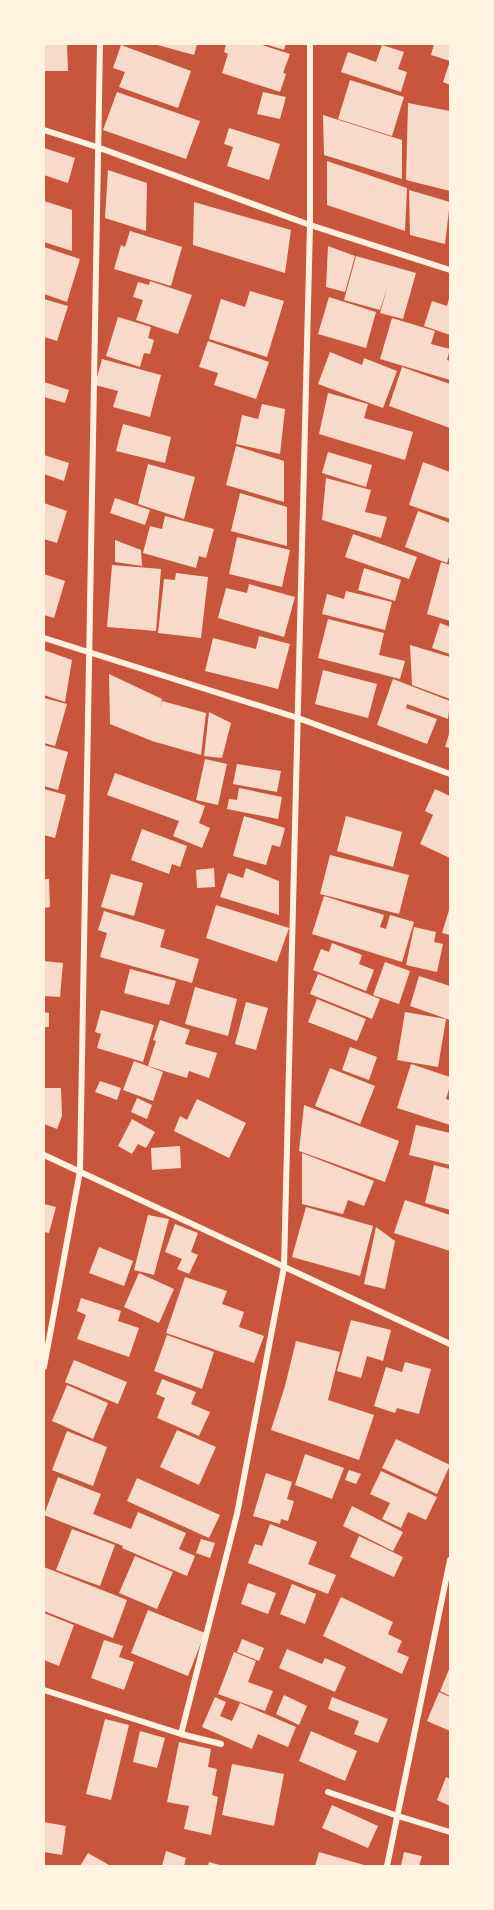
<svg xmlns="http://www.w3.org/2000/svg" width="494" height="1910" font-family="Rubik,sans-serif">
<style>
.building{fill:#f7dbc8}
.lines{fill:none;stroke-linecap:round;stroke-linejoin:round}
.minor{stroke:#fff3e0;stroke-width:6}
</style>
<rect width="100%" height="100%" fill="#c8553d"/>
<path class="building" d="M44,44H67L68,71H44Z
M154,44H197L194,55Z
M226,44H259L290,54L283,73L286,74L280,92L222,73L228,54L224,52Z
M265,44H286L284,50Z
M434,44H450V85L443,82L450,61L431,55Z
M121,45L191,71L178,108L119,87L125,72L113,68Z
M382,45L404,52L398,69L407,72L401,92L341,72L348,52L376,62Z
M350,80L404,97L392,136L338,119Z
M117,92L200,121L186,159L103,130Z
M263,92L286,97L280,119L257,114Z
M408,103L450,111V191L406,180Z
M323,115L402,140V179L324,155Z
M229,128L280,144L269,180L227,166L233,147L224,144Z
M44,148L75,158L68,183L44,175Z
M327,161L407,188L405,231L327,205Z
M108,170L147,183L146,231L105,218Z
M409,190L450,202L445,244L410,235Z
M44,201L72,210V251L44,242Z
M194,202L291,230L285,273L193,245Z
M130,231L182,247L171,286L114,269L121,245L125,247Z
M328,246L355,256L345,292L326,287Z
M44,247L80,259L67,302L44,294Z
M356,256L416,273L403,319L380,313L388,285L380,310L344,300Z
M150,281L192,295L178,334L136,320L143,300L133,297L138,282L149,285Z
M250,291L284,301L267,357L209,339L221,299L245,307Z
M450,295V335L424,326L432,301L447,306Z
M329,297L376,312L366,348L318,334Z
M44,299L68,306L57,341L44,337Z
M118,317L151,327L148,338L154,340L150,354L144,353L140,367L106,356Z
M392,318L435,331L431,344L450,349L447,360L450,361V380L380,359Z
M208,341L269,362L256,399L214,385L218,373L199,367Z
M330,352L362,365L364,358L397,371L383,408L318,384Z
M102,359L161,375L150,417L113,407L118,391L95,385Z
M402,367L450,384V428L389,406Z
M44,382L69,390L65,403L44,397Z
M328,393L368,404L364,418L413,432L405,460L319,434Z
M262,404L285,409L280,454L236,444L242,415L258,419Z
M123,424L171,437L165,463L116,451Z
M236,446L284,461V502L226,485Z
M328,452L372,465L366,487L322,473Z
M44,455L69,463L64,481L44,474Z
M423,462L450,472V519L409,505Z
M148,464L195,477L184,519L138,504Z
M326,478L371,490L365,512L387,517L381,538L322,520Z
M240,493L287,507V546L231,531Z
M115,498L150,510L145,525L110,513Z
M44,503L67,511L57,543L44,539Z
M418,511L450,523V554L447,563L405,547Z
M165,516L214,529L206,558L199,556L196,568L143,553L150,526L162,529Z
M353,534L417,557L409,579L345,557Z
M237,537L290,550L282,587L229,574Z
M115,540L141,550L142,566L115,562Z
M441,562L450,565V621L427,614Z
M112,565L161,569L156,631L107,627Z
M364,568L401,580L395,601L358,590Z
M176,573L208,577L201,638L158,633L164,579L175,580Z
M44,574L65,581L54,618L44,615Z
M249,584L295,597L284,637L218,618L226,588L247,593Z
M346,591L392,602L385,630L322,614L327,594L344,599Z
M328,619L384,633L379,655L405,661L400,679L318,658Z
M440,623L450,627V654L432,648Z
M259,636L290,644L278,689L205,671L213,638L256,649Z
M410,645L450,657V699L412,685Z
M44,650L72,660L65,702L44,695Z
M323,670L377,684L368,718L315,704Z
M109,674L162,699L160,707L162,701L206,713L201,755L152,741L110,724Z
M393,679L450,701L448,719L407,704L406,708L437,719L427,744L377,725Z
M44,698L67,704L55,746L44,743Z
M209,712L231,723L222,758L204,756Z
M450,731V748L445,747Z
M44,745L68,752L58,790L44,786Z
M205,759L227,764L218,805L196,800Z
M237,764L281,771L277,792L233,784Z
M115,773L205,806L199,823L210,828L202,848L173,836L179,821L107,795Z
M239,788L282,797L278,819L227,809L229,799L237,800Z
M44,789L66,795L55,838L44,835Z
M435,789L450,796V858L420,844L433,815L425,811Z
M244,816L285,828L280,847L272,845L266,865L233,856Z
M346,816L402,832L393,867L337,851Z
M142,829L187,846L180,867L172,864L169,874L131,860Z
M330,855L409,875L399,914L320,894Z
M214,868L215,887L197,888L196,870Z
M246,868L279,881V915L220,897L228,873L243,878Z
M111,874L143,883L134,916L101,907Z
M44,879H49L50,907L44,908Z
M324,896L384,915L380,927L386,929L390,915L414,922L402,962L312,934Z
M216,905L289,928L277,962L206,938Z
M450,907V935L442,933Z
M104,911L165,930L160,947L199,959L192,983L100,957L107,933L98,930Z
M414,927L436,932L434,942L443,944L437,972L406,965Z
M332,943L362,955L359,964L374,970L366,991L313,970L321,949L329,952Z
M44,961L63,963L60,997L44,996Z
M385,962L410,971L399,1004L373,995Z
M130,969L176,981L169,1005L124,993Z
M318,974L380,999L372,1019L310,994Z
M419,976L450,986V1020L410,1006Z
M195,987L237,999L228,1036L185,1024Z
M317,999L366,1019L357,1041L308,1022Z
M246,1002L268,1008L256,1050L235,1044Z
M101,1010L154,1025L143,1062L97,1048L101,1034L95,1032Z
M44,1012L49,1013V1027H44Z
M405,1012L446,1019L438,1067L397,1060Z
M160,1020L190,1030L185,1044L217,1053L209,1078L189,1071L187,1078L148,1066L156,1041L153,1040Z
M350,1047L377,1057L369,1080L342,1070Z
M134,1061L163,1072L153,1101L123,1090Z
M411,1064L450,1077V1086L446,1099L450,1100V1125L397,1108Z
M330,1068L375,1086L360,1124L315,1106Z
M100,1081L121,1088L117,1100L95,1092Z
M44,1088H61L62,1116L57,1129L44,1124Z
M137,1098L152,1105L147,1119L131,1112Z
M197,1099L246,1123L229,1158L174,1131L180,1116L187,1120Z
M304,1105L399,1141L385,1182L299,1151Z
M132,1119L155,1132L146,1148L138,1144L132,1154L118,1146Z
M416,1125L450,1133V1165L409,1155Z
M180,1146L181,1168L152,1170L151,1148Z
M302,1153L374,1181L364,1206L348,1200L343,1214L302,1204Z
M434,1165L450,1169V1210L425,1203Z
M405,1200L450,1215V1251L394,1233Z
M44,1204L56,1207L49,1233L44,1232Z
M306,1207L373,1226L360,1276L292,1257Z
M148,1215L169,1219L154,1275L134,1270Z
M175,1224L198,1233L191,1252L198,1255L189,1274L177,1269L182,1259L165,1252Z
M376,1227L395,1241L385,1289L364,1284Z
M99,1247L133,1261L124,1286L89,1273Z
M139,1273L174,1289L159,1323L124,1307Z
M185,1277L227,1291L222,1304L244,1312L239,1327L264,1336L254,1363L166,1333Z
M81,1298L121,1311L118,1321L139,1328L129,1357L77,1339L86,1315L77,1311Z
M351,1320L391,1330L383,1361L367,1356L361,1378L337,1371Z
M167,1335L214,1352L202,1389L154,1371Z
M296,1341L340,1352L328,1400L374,1415L359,1460L271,1430L285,1386Z
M74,1360L127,1382L118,1404L65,1382Z
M405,1362L431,1369L419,1414L397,1408L395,1413L374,1406L386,1367L402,1372Z
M162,1379L196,1392L191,1404L210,1412L199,1436L157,1418L165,1398L156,1394Z
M67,1385L108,1403L93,1439L52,1421Z
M177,1430L216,1447L199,1485L160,1467Z
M67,1431L107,1447L93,1486L52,1470Z
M396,1439L450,1465L437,1494L382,1468Z
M305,1454L344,1468L332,1499L295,1485Z
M349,1470L361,1474L356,1484L345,1480Z
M381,1471L437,1497L426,1520L408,1512L401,1528L382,1519L390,1503L370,1494Z
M266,1473L292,1482L287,1499L294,1501L288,1521L281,1519L280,1524L253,1516Z
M58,1477L101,1494L93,1514L131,1529L138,1512L186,1533L179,1549L195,1556L187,1576L122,1548L123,1546L44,1515Z
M137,1478L220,1515L209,1538L127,1501Z
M352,1506L403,1532L393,1551L343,1526Z
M270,1524L317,1542L308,1564L336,1575L328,1594L248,1563L255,1544L262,1546Z
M72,1529L115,1545L100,1586L56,1570Z
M359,1536L403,1557L394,1577L350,1557Z
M201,1539L215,1543L210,1558L196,1553Z
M135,1556L173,1572L157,1609L119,1593Z
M44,1567L127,1600L113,1638L44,1611Z
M248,1583L276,1593L268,1614L241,1604Z
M292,1584L316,1594L305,1624L280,1614Z
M341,1597L393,1622L388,1634L402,1641L397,1652L409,1657L402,1674L323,1636Z
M148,1610L205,1633L188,1676L131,1653Z
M44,1613L74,1625L59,1666L44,1660Z
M242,1639L264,1648L259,1661L237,1652Z
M104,1640L123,1646L119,1657L134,1662L124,1690L91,1678Z
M287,1649L322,1664L325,1658L346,1667L335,1692L279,1668Z
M234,1652L256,1661L248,1682L273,1691L265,1711L218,1694Z
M450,1667V1696L440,1691Z
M439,1692L450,1697V1731L427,1721Z
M284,1695L307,1706L299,1725L276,1714Z
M215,1697L226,1702L220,1716L232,1721L240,1703L296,1727L288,1747L258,1734L252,1749L202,1727Z
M332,1697L388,1719L378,1743L354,1734L359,1721L328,1709Z
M105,1719L129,1725L111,1800L86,1794Z
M140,1731L165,1738L157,1768L133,1762Z
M311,1731L357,1751L345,1781L299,1761Z
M179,1742L211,1749L208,1767L217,1769L212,1795L218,1797L211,1835L184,1829L189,1806L167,1802Z
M232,1764L284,1774L274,1826L222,1815Z
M446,1777L450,1779V1806L437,1800Z
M332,1805L378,1826L368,1848L322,1828Z
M44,1822L66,1826L62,1855L44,1852Z
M166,1851L186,1858L184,1866H162Z
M319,1852L364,1865L363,1866H315Z
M404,1852L422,1856L419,1866L401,1865Z
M88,1853L109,1865L108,1866H80Z
M209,1862L223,1866H208Z"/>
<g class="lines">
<path class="minor" d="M44,130L97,147L310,225L450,270
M44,638L298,718L450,774
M44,1155L450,1344
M44,1367L80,1171L100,44
M44,1690L181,1734L221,1744
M181,1734L237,1514L284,1267L310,225V44
M328,1792L398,1816L450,1832
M387,1866L450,1560"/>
</g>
<rect width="494" height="1910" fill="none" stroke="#fff3e0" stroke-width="90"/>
</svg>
